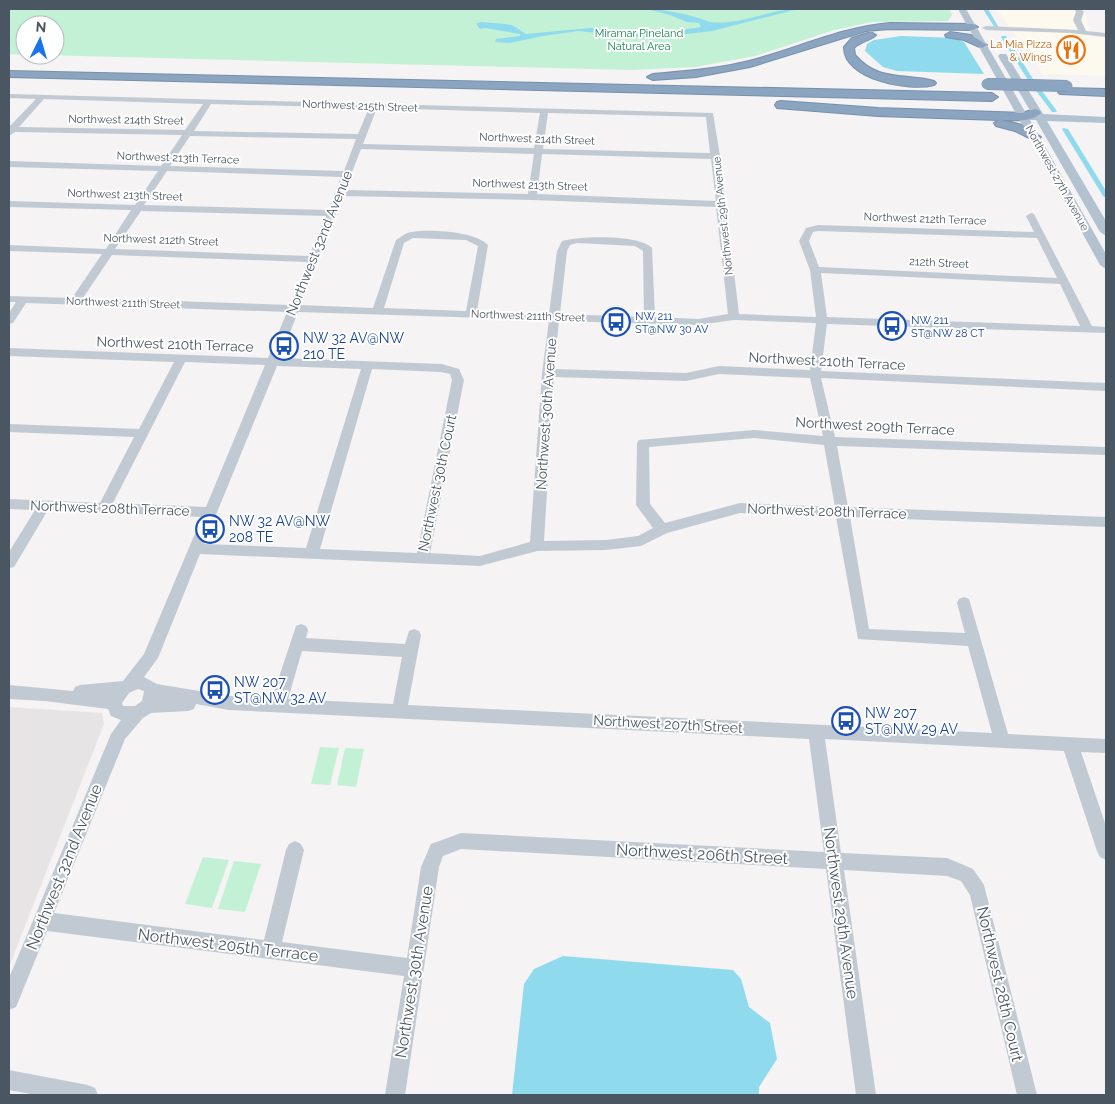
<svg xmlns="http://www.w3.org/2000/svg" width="1115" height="1104" font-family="Raleway,sans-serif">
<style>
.commercial{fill:#fdf9ef}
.education{fill:#e6e4e5}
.green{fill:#c3f1d5}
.water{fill:#90daee}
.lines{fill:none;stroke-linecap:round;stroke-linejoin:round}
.canal{fill:#90daee;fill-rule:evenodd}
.highway-casing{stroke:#7690ad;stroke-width:2}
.minor{fill:#c1cad2;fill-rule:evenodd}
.major{fill:#b3c2d1;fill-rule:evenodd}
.highway{fill:#8ba5c1;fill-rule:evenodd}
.highway-bridge-casing{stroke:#7690ad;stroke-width:12;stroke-linecap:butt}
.highway-bridge{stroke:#8ba5c1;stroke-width:11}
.labels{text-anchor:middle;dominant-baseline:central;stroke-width:4;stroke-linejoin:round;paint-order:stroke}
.far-park-label{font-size:11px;fill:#17864f;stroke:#fff}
.far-food-label{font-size:11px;fill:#c56008;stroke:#fff;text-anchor:end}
.far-street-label{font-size:11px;fill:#4a5661;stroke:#fff}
.far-transit-label{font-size:11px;fill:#164399;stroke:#fff;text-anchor:start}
.street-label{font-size:14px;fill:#4a5661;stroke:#fff}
.transit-label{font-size:14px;fill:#164399;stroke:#fff;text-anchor:start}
.near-street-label{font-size:16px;fill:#4a5661;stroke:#fff}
</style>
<rect width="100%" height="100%" fill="#f5f3f3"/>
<path class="commercial" d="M997,9H1084L1092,37H1106V76L1043,74Z"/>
<path class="education" d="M9,707L102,713L104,724L9,967Z"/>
<path class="green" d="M9,9H949L952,15L948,21L872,22L834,30L755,56L695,67L631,70L42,55H55V25H25V55L9,54Z
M320,747L339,748L330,785L311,784Z
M345,748L364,749L356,787L337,785Z
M203,857L229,860L212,908L185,904Z
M234,861L261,864L245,912L218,909Z"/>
<path class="water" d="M638,9C659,9 679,12 699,18C703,19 706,21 710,22C740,26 769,9 798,9L712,31L678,35L638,37L578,31L543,36L510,43L495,42L496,39L520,36V34L485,28L480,29L476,24L481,22L505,24L512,25L526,34L591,28L649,35L701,27L699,23L687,22L670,15L647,9Z
M901,36L954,38L964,42L984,74L897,71L883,67L865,51L867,44L874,40Z
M563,956L733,970L741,979L749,1007L770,1023L777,1059L759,1087V1095H512L524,984L534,969Z"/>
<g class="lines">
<path class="canal" d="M983,9H988L999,28H995Z
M1002,36H1006L1033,79L1057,111L1056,112H1052L1028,80L1001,37Z
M1063,128L1068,129L1106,191V198L1103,196L1062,129Z"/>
<defs>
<path id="highway" d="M890,23L973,24L978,27L973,30L890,29L866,31L750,67L696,77L653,80L647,77L653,74C685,71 717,69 749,61C796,49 841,27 890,23Z
M871,32L876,35C870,41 861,41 854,48L855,55C878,82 904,73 934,81L936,83L934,85C909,92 843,79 844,47L852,38Z
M950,32L971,35L987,45L982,48L964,40L946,37L945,35Z
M9,71L992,93L998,97L992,101L9,77Z
M1064,88L1106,89V96L1060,94L1058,92L1060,90Z
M781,101L878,108L1022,113L1035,109L1039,110L1041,113C1031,123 1014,120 1001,120L1023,125L1041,137L1035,141L1015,131L996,126L994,123L999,120L878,116L777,108L775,105L777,102Z"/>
</defs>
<use href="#highway" class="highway-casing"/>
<path class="minor" d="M1074,9H1081L1084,12L1081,20L1086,31L1106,33V37L1070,33L986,30L982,28L986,26L1078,30L1073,20L1076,12Z
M9,94L713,113L720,156L739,314L816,317L810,270L799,241L806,228L818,225L1034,232L1026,216L1031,213L1034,214L1092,326L1106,327V333L827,324L821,371L1106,383V391L821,378L835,437L1106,447V455L837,446L848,507L1106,517V527L850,517L869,629L965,633L957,603L959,599L964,597L969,599L1008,734L1106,739V753L1081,752L1106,826V860L1100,857L1097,851L1064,751L825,739L841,853L947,858L973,869L984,885L1037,1095H1017L970,895L961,881L947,876L844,870L876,1095H856L826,869L461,849L443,856L439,867L405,1095H385L404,976L47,931L16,1007L9,1010V978L111,734L121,720L111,716L108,709L45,701L9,699V685L73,691L75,687L80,685L123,681L144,654L202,517L48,510L14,567L9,568V552L35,510L9,509V499L100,503L134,437L9,432V424L139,429L174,362L9,356V348L268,358L287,312L26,303L13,323L9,324V313L16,302H9V296L72,298L102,254L9,251V245L106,249L131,210L9,207V201L135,205L158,171L9,167V161L161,166L182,135L15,132L9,136V127L36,99L9,98ZM44,99L203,104L185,130L19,127ZM211,104L369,108L358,134L194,131ZM377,108L540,113L534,148L363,144ZM548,113L706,117L710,153L543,149ZM190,136L356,139L344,171L170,166ZM361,149L534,154L528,194L345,190ZM542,154L711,159L716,201L537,194ZM167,171L341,177L328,210L144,205ZM343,196L532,200L716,207L728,314L698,319L655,317L652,248C638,234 581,236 562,241L557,251L549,314L477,311L488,245C474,231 430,229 411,232C405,233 401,237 396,240L373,308L300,305ZM141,211L326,216L309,256L115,249ZM818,231L1037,238L1057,278L819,267L809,241L813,232ZM413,238L466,240L478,246L466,311L384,308L404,243ZM577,243L635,246L643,251L644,317L560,314L567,251L570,245ZM112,255L307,262L290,305L83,298ZM821,273L1060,284L1080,326L827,317ZM298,312L549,320L542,373L530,542L480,556L430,553L464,380L459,369L442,364L280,358ZM734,320L816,323L810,370L719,366L686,373L554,369L559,321L698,325ZM185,362L265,365L206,507L113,503ZM277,366L361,369L306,548L204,544ZM372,369L441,372L450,374L452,380L417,553L320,549ZM719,374L810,378L823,436L754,430L639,440L637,443L636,505L653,528L638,536L606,540L544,541L554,377L686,381ZM754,438L824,445L835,507L740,503L665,523L650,504L649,447ZM740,513L836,517L858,639L968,646L992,733L408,705L421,635L419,631L414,629L409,631L405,644L306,638L308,630L306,626L301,624L296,626L272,698L229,696L157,684L144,677L158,658L200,554L480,566L537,551L606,550L641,546L667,533ZM302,651L402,657L393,704L288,699ZM138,689L144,691L142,701L135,706H123L122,703L129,693ZM196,704L229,710L809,739L824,852L461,833L431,844L421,867L407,958L282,942L304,850L301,844L295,841L289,844L286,850L264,940L54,913L125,739L143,718L151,713L188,711L194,709Z
M9,1070L88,1085L95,1088L98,1095H36L9,1090Z"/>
<path class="major" d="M958,9H966L1027,115L1032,114L998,56L1000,54H1006L1043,114L1106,117V123L1047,121L1106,221V236L1100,232L1036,120H1030L1106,254V269L1100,265Z"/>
<use href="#highway" class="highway"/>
<defs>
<path id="highway-bridge" d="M987,84L1067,86"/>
</defs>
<use href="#highway-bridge" class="highway-bridge-casing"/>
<use href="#highway-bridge" class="highway-bridge"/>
</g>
<defs>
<symbol id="restaurant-ring" viewBox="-11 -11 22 22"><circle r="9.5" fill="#fff" stroke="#e8710a" stroke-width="1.5"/><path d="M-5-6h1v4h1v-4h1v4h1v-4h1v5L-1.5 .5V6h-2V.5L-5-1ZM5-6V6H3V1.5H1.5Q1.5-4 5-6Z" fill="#e8710a"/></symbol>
<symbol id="bus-ring" viewBox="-11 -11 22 22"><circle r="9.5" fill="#fff" stroke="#1a4fb4" stroke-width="1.5"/><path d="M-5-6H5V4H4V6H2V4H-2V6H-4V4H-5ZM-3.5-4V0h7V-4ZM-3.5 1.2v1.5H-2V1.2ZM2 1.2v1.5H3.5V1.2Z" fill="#1a4fb4"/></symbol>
</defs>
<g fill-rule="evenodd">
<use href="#restaurant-ring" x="1055" y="34" width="32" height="32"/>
<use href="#bus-ring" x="600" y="306" width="32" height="32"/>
<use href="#bus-ring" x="876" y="310" width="32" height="32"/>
<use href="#bus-ring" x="268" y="330" width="32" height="32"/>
<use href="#bus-ring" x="194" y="513" width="32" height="32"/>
<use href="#bus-ring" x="199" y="674" width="32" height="32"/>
<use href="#bus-ring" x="830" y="705" width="32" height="32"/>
</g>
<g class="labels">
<g class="far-park-label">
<text x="639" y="33">Miramar Pineland<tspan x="639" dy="13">Natural Area</tspan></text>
</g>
<g class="far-food-label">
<text x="1052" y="44">La Mia Pizza<tspan x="1052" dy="13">&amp; Wings</tspan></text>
</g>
<g class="far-street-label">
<text transform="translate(360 106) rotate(2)">Northwest 215th Street</text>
<text transform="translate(126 120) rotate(1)">Northwest 214th Street</text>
<text transform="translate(537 139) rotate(2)">Northwest 214th Street</text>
<text transform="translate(178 158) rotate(2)">Northwest 213th Terrace</text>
<text transform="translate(1057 178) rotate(61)">Northwest 27th Avenue</text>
<text transform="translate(530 185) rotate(2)">Northwest 213th Street</text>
<text transform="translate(125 195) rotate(2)">Northwest 213th Street</text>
<text transform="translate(723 216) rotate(-96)">Northwest 29th Avenue</text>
<text transform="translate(925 219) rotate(2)">Northwest 212th Terrace</text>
<text transform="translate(161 240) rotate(2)">Northwest 212th Street</text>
<text transform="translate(939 263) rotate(3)">212th Street</text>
<text transform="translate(123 303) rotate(2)">Northwest 211th Street</text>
<text transform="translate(528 316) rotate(2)">Northwest 211th Street</text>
</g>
<g class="far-transit-label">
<text x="635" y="316">NW 211<tspan x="635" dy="13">ST@NW 30 AV</tspan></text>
<text x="911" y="320">NW 211<tspan x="911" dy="13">ST@NW 28 CT</tspan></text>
</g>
<g class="street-label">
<text transform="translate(319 243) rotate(-68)">Northwest 32nd Avenue</text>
<text transform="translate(175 344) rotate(2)">Northwest 210th Terrace</text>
<text transform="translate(827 361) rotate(3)">Northwest 210th Terrace</text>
<text transform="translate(546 414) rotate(-86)">Northwest 30th Avenue</text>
<text transform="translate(875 426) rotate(3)">Northwest 209th Terrace</text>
<text transform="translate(437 483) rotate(-78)">Northwest 30th Court</text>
<text transform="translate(110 508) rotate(2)">Northwest 208th Terrace</text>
<text transform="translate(827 511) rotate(2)">Northwest 208th Terrace</text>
<text transform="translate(668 724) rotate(3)">Northwest 207th Street</text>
</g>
<g class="transit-label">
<text x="303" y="338">NW 32 AV@NW<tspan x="303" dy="16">210 TE</tspan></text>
<text x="229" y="521">NW 32 AV@NW<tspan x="229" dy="16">208 TE</tspan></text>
<text x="234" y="682">NW 207<tspan x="234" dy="16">ST@NW 32 AV</tspan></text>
<text x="865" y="713">NW 207<tspan x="865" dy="16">ST@NW 29 AV</tspan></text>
</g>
<g class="near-street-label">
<text transform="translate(702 854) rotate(3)">Northwest 206th Street</text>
<text transform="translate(64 867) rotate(-68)">Northwest 32nd Avenue</text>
<text transform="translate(841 913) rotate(82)">Northwest 29th Avenue</text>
<text transform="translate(228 945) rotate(7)">Northwest 205th Terrace</text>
<text transform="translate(414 972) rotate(-81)">Northwest 30th Avenue</text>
<text transform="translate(1000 984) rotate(77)">Northwest 28th Court</text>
</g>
</g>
<rect width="1115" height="1104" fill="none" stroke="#4a5661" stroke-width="20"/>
<g transform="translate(40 40) rotate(5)"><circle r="24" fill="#ffffff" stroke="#b7bbc0"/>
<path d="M0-4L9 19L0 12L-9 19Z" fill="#1a73e8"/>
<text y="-8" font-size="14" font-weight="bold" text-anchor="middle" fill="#4a5661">N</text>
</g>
</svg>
